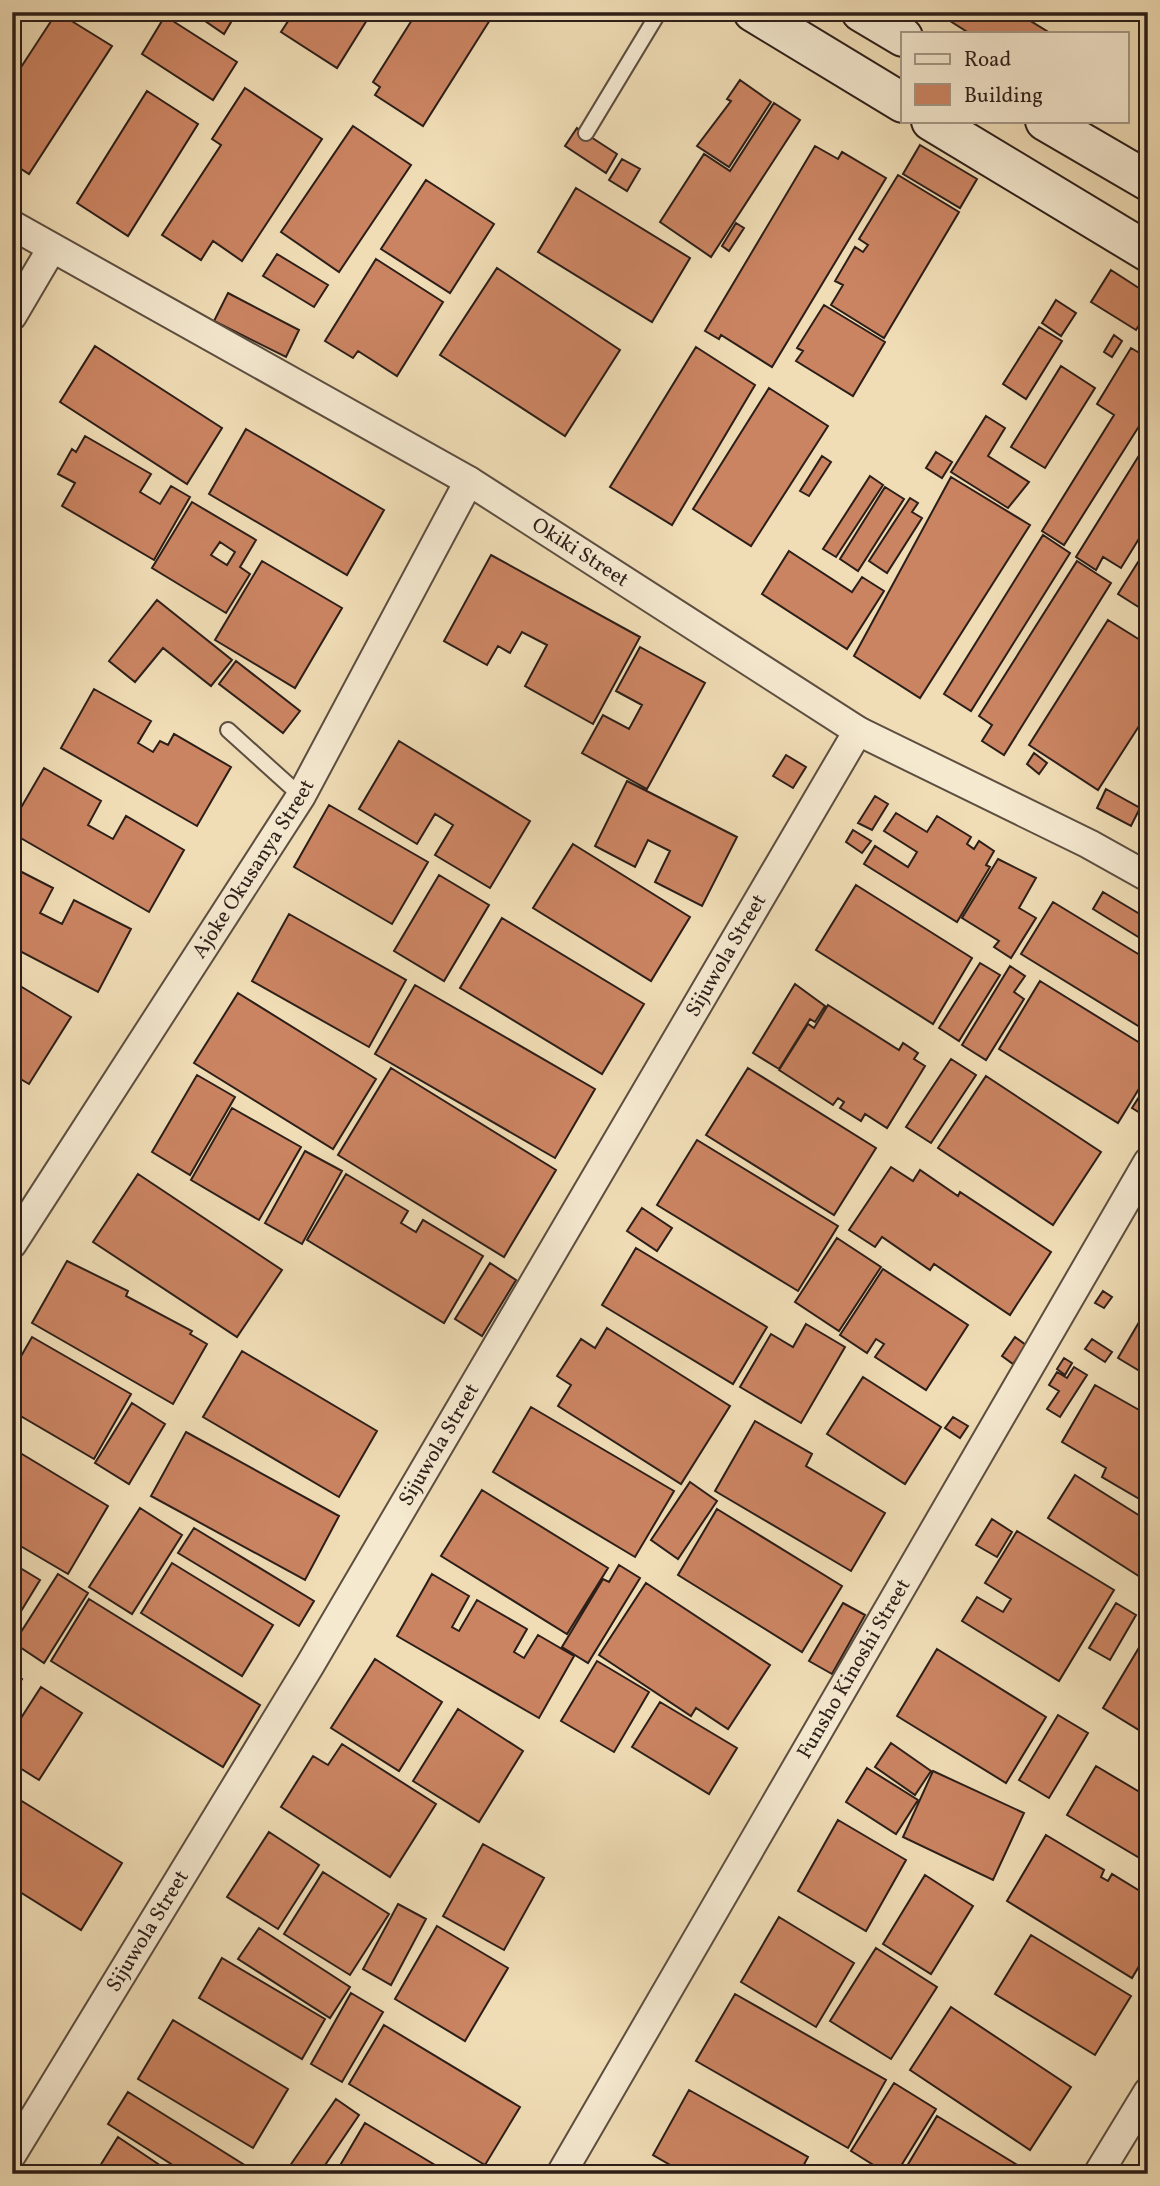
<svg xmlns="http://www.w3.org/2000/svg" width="1160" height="2186" font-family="Vollkorn,serif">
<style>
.building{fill:#cb8462;stroke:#2c1e18;stroke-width:2;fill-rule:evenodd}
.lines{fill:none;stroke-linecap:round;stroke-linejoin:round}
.lane-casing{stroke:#5d4e40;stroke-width:18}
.street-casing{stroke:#5d4e40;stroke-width:32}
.secondary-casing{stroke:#2c1e18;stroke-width:42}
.lane{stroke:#f5e9d0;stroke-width:14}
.street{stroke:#f5e9d0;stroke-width:28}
.secondary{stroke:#f5e9d0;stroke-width:38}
.labels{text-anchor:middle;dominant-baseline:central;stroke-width:5;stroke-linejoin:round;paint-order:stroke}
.street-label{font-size:21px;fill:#2c1e18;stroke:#f5e9d0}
</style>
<rect width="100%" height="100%" fill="#f0ddb6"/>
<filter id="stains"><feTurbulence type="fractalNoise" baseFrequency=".00286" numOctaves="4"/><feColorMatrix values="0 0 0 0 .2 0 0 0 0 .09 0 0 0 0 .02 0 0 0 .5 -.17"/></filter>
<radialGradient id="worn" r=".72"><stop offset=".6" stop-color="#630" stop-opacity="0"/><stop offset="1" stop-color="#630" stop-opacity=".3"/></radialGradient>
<path class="building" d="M57,12L112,46L29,174L12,163V81Z
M192,12H237L224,34Z
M294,12H372L337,68L281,32Z
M417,12H495L423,126L375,95L380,87L373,82Z
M936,12H1016L1050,33H969Z
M165,16L237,62L213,100L142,54Z
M740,80L771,102L729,167L697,146L731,101L727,99Z
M245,88L322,139L242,261L213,241L201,260L162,235L221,145L212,139Z
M147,91L198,124L128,236L77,203Z
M774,103L800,120L711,257L660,222L704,154L730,171Z
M353,126L411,165L339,272L281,232Z
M577,128L617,154L606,173L565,146Z
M920,145L977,179L960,208L903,174Z
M815,146L838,159L842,152L886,178L772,367L721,335L719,339L705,331Z
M622,159L640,169L627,191L609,180Z
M898,175L959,212L884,338L831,305L843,285L835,281L855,247L863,252L868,245L859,239Z
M426,180L494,224L450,293L381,249Z
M576,188L690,258L652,322L538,252Z
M736,223L744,228L729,251L722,246Z
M277,254L328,285L314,307L263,276Z
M376,259L443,302L397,376L358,351L353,358L325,341Z
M497,268L620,350L565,436L440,355Z
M1111,270L1148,294V311L1136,330L1091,302Z
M228,293L299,330L286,357L214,321Z
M1056,300L1076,313L1061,336L1042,323Z
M824,305L885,342L853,396L796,361L803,351L797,348Z
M1039,327L1062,341L1026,399L1003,384Z
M1114,335L1122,341L1112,357L1104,352Z
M95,346L222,428L187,484L60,402Z
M696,347L755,385L672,525L610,487Z
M1131,348L1148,358V412L1064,545L1042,531L1114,415L1097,404Z
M1061,366L1095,388L1045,468L1011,447Z
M769,388L828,426L751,546L693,509Z
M986,416L1005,428L988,456L1029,482L1008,508L951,472Z
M246,429L384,510L347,575L209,494Z
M85,436L151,474L140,492L160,504L171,486L190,497L154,560L62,506L75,483L58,474L72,449L76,452Z
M1148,441V524L1121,568L1103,557L1096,570L1076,557Z
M936,452L952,462L942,478L926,468Z
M822,456L831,462L809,496L800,491Z
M870,476L883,485L836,557L823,549Z
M951,477L1030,525L920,698L854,656Z
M885,487L904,499L858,571L840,559Z
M910,498L918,503L912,512L922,518L887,573L869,561Z
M192,502L256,540L240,567L250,574L226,613L152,568ZM220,542L235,552L227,565L211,555Z
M1043,535L1070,553L971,711L944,694Z
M789,551L852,592L862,577L884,591L847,649L762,594Z
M491,555L640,637L593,724L525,686L547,645L522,632L510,653L498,646L487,665L444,641Z
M262,561L342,608L295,688L215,640Z
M1077,561L1111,583L1004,755L982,741L992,725L979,716Z
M1138,562L1148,568V613L1118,594Z
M157,600L232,660L211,686L163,648L135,682L109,661Z
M1108,620L1148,645V712L1098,790L1029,745Z
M640,647L705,683L647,789L582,753L603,715L629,729L642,705L616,691Z
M236,661L300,711L283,733L219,684Z
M94,689L151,721L138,743L153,752L160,741L168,745L174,734L231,767L197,826L61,748Z
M399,741L530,821L490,888L435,855L453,825L435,814L417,844L359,809Z
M1034,753L1047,763L1039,774L1027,764Z
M786,755L806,767L793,788L773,776Z
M44,768L101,801L88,825L113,839L126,816L184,850L149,912L12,833V823Z
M627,781L737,837L702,906L655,882L670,851L648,840L635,867L595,846Z
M1106,789L1140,808L1131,826L1097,808Z
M875,796L888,804L872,830L858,823Z
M329,805L428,862L392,924L294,867Z
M896,813L927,832L937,816L971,837L967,844L974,849L979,841L994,851L986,865L990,867L957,922L864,864L875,846L908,867L917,852L884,831Z
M853,830L871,841L862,853L846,842Z
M573,844L690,917L651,981L533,908Z
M998,859L1036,878L1019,908L1036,918L1011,958L994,947L999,941L962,918Z
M12,867L53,888L40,913L62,924L74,900L131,929L98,992L12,947Z
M439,875L489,905L444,981L394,951Z
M856,885L972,958L933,1024L816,950Z
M1103,892L1148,919V943L1093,909Z
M1053,902L1148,960V1032L1021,954Z
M289,914L406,980L369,1047L252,981Z
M502,918L644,1004L602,1074L460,988Z
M980,963L1000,975L959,1041L939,1028Z
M1010,966L1025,976L1014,992L1024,999L986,1060L962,1045Z
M12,981L71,1017L29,1084L12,1074Z
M1040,981L1148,1048V1074L1118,1123L999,1049Z
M795,984L825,1006L815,1022L810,1019L779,1069L753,1053Z
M415,985L595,1089L555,1158L375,1054Z
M238,993L376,1079L333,1149L194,1063Z
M828,1005L899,1050L903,1043L918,1053L914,1059L925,1066L887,1128L865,1114L861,1121L840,1108L844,1102L838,1098L833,1105L779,1070L808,1024L814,1028Z
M951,1059L976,1075L931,1143L906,1127Z
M391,1068L556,1170L504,1257L338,1155Z
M748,1068L876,1148L834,1215L706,1135Z
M197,1075L235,1097L190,1175L152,1152Z
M986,1076L1101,1152L1053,1225L938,1148Z
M1148,1083V1118L1132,1108Z
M232,1108L301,1147L259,1220L191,1180Z
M697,1140L838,1226L798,1291L657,1205Z
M305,1151L342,1171L302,1244L265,1223Z
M891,1167L913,1181L920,1170L958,1196L960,1192L1051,1252L1010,1315L934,1264L930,1270L882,1237L875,1247L849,1230Z
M138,1174L282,1270L237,1337L93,1242Z
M346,1174L408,1211L401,1223L416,1232L423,1220L483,1256L444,1323L307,1240Z
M642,1208L672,1228L657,1251L627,1231Z
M837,1238L881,1267L839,1331L795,1302Z
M636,1248L767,1327L733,1384L602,1305Z
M67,1261L128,1291L126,1296L192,1331L190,1334L207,1344L173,1404L32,1323Z
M490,1263L516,1280L482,1336L455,1319Z
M883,1269L968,1325L926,1390L875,1357L884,1344L876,1339L867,1353L840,1335Z
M1103,1291L1112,1297L1104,1308L1095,1303Z
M1148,1307V1376L1118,1358Z
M806,1324L845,1347L801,1423L740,1387L771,1334L793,1347Z
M607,1328L730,1406L681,1484L558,1406L571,1385L557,1376L581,1339L595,1348Z
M32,1337L131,1394L94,1459L12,1411V1372Z
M1015,1337L1026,1345L1013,1364L1002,1356Z
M1092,1339L1112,1352L1105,1362L1085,1349Z
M242,1351L377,1431L339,1497L203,1417Z
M1064,1358L1072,1363L1065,1375L1057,1369Z
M1074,1367L1087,1375L1060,1417L1047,1409L1059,1391L1049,1385L1057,1372L1067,1378Z
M863,1377L941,1427L905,1484L827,1434Z
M1095,1385L1148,1415V1504L1102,1477L1106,1468L1062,1442Z
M132,1403L165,1424L129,1484L95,1463Z
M531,1407L674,1491L635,1557L493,1472Z
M953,1417L968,1426L960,1438L945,1428Z
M755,1421L812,1454L806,1466L885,1513L851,1571L715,1491Z
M186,1432L339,1516L305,1580L151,1496Z
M12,1448L108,1506L68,1574L12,1541Z
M1075,1475L1148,1521V1582L1048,1518Z
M690,1482L717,1501L678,1559L651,1540Z
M482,1490L608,1568L567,1634L441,1556Z
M140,1508L182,1535L132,1614L89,1587Z
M717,1509L842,1586L802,1652L678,1575Z
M992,1519L1012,1532L997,1557L976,1545Z
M194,1528L314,1601L299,1626L178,1553Z
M1017,1531L1114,1590L1059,1681L962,1621L977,1597L1003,1612L1011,1599L985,1583Z
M12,1563L40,1580L12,1626Z
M172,1563L273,1625L242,1676L141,1613Z
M619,1565L640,1578L588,1663L562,1647L603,1579L609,1582Z
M58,1574L88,1593L44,1663L14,1643Z
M432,1574L469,1596L452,1627L459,1631L477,1600L527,1629L514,1652L524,1658L538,1635L574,1656L539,1718L397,1636Z
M646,1583L770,1665L728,1729L696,1708L691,1716L599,1655Z
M89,1599L260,1705L223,1767L51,1661Z
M843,1603L865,1615L832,1674L809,1661Z
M1116,1603L1136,1615L1110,1660L1089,1648Z
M1140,1646L1148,1651V1715L1139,1730L1103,1708Z
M937,1649L1046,1717L1006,1783L897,1716Z
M375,1659L442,1702L399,1771L331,1728Z
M597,1661L649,1692L614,1752L561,1721Z
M12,1672L22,1679L12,1694Z
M41,1687L82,1713L39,1780L12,1763V1732Z
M660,1702L737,1748L709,1794L632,1747Z
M458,1709L523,1751L479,1822L413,1781Z
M1058,1715L1088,1733L1049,1798L1019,1780Z
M891,1743L931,1771L915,1795L875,1767Z
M342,1744L436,1804L390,1877L281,1807L313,1756L328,1765Z
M1096,1766L1148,1797V1863L1067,1815Z
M867,1768L918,1800L896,1834L846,1802Z
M933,1771L1024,1813L993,1880L903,1837Z
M12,1795L122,1863L81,1930L12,1887Z
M838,1820L906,1860L866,1931L798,1891Z
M269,1832L319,1865L278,1929L227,1897Z
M1046,1835L1104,1870L1101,1877L1108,1881L1112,1874L1148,1896V1951L1132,1978L1007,1901Z
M483,1844L544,1878L504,1950L443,1916Z
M323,1872L389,1914L350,1975L284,1934Z
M925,1875L973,1906L931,1974L883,1944Z
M398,1904L426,1919L391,1985L363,1969Z
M779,1917L854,1963L816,2027L741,1982Z
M437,1926L508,1968L465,2041L395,1999Z
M259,1928L350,1987L330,2018L238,1959Z
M1031,1935L1131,1996L1095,2055L995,1994Z
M876,1948L937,1987L891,2059L830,2021Z
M222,1958L325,2019L302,2059L199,1998Z
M351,1993L383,2012L342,2082L311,2064Z
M735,1994L886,2080L848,2148L696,2061Z
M951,2007L1071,2087L1030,2150L910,2070Z
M173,2020L288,2089L253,2148L138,2079Z
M384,2025L520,2107L485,2165L349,2084Z
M894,2083L936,2109L896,2174H888L851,2151Z
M689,2090L808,2157L799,2174H686L653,2155Z
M128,2092L259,2174H187L108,2124Z
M336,2099L359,2115L319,2174H292L287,2170Z
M937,2116L1032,2174H909L904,2171Z
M365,2123L450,2174H335Z
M118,2137L173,2174H95Z
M846,2165L860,2174H840Z"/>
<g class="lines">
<defs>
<path id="lane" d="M586,133L659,12
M228,730L301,796"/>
<g id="street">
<path id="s1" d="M12,225L469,481L858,731L1089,844L1148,877"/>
<path d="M12,316L52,248"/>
<path id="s2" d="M12,1244L301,796L469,481"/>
<path id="s3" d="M12,2154L310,1665L858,731"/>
<path id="s4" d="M561,2174L1148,1162"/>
<path d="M1098,2174L1148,2092"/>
</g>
<path id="secondary" d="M753,12L903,103
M861,12L903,37
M931,121L1148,252
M1045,121L1148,181"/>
</defs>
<use href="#lane" class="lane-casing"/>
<use href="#street" class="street-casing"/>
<use href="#secondary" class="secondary-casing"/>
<use href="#lane" class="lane"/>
<use href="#street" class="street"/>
<use href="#secondary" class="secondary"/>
</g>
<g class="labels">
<g class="street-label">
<text stroke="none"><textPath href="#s1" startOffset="656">Okiki Street</textPath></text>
<text stroke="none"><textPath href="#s2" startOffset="446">Ajoke Okusanya Street</textPath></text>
<text stroke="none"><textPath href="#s3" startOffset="1395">Sijuwola Street</textPath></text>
<text stroke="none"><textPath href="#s3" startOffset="828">Sijuwola Street</textPath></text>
<text stroke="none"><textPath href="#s4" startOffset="584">Funsho Kinoshi Street</textPath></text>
<text stroke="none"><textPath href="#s3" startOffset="261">Sijuwola Street</textPath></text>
</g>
</g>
<rect width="1160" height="2186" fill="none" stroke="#f0ddb6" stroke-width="42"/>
<rect x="14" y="14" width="1132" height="2158" fill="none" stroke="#2c1e18" stroke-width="3.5"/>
<rect x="21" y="21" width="1118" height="2144" fill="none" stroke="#2c1e18" stroke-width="2"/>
<rect x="901" y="32" width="228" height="91" fill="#f5e9d0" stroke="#a59886" stroke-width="2"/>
<rect x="915" y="54" width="35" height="10" fill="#f5e9d0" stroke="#a59886" stroke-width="2"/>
<text x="964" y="66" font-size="21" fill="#2c1e18">Road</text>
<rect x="915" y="84" width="35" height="21" fill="#cb8462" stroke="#a59886" stroke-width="2"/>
<text x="964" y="102" font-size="21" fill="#2c1e18">Building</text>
<rect width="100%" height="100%" filter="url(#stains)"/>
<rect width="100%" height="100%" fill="url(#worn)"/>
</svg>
